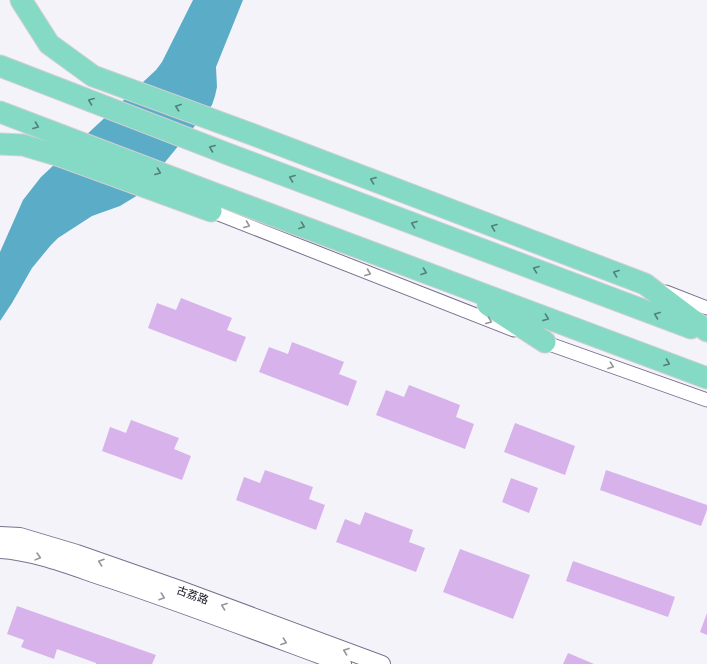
<svg xmlns="http://www.w3.org/2000/svg" width="707" height="664" font-family="Literata,'Noto Sans SC',serif">
<style>
.water{fill:#5badc7}
.building{fill:#d7b2eb}
.lines{fill:none;stroke-linecap:round;stroke-linejoin:round}
.minor-casing{stroke:#797291;stroke-width:15}
.tertiary-casing{stroke:#797291;stroke-width:18}
.primary-casing{stroke:#d0d0d2;stroke-width:23}
.minor{stroke:#fff;stroke-width:13}
.tertiary{stroke:#fff;stroke-width:16}
.primary{stroke:#84dac4;stroke-width:21}
.oneway{stroke:#528079}
.oneway2{stroke:#96949a}
.labels{text-anchor:middle;dominant-baseline:central;stroke-width:3;stroke-linejoin:round;paint-order:stroke}
.street-label{font-size:11px;fill:#15121e;stroke:#fff}
</style>
<rect width="100%" height="100%" fill="#f5f3fa"/>
<path class="water" d="M193,0H243L216,67L217,87L215,96L212,105L138,195L120,206L92,216L58,238L51,245L32,268L12,303L0,321V252L23,200L41,177L156,70L162,62Z"/>
<path class="building" d="M181,298L232,318L227,330L246,337L236,362L148,328L157,303L176,310Z
M292,342L344,362L339,374L357,381L348,406L259,372L269,347L288,354Z
M409,385L460,405L456,417L474,424L465,449L376,415L386,390L404,397Z
M131,420L179,438L174,449L191,456L182,480L102,451L110,427L126,433Z
M515,423L575,446L565,475L504,452Z
M265,470L313,487L309,499L325,505L316,530L236,500L244,477L260,483Z
M606,470L707,505V510L701,526L600,490Z
M511,478L538,488L529,513L502,502Z
M365,512L413,530L409,542L425,548L416,572L336,542L345,519L360,525Z
M460,549L530,575L513,619L443,592Z
M573,561L675,597L668,617L566,581Z
M17,606L156,655L152,664H96V663L57,649L54,659L21,647L24,640L7,634Z
M707,613V635L700,632Z
M568,653L594,664H563Z"/>
<g class="lines">
<defs>
<path id="minor" d="M211,211L514,330
M666,292L707,308
M538,340L707,400"/>
<path id="tertiary" d="M0,535L20,536L77,553L180,589L382,664
M0,550C37,552 79,570 114,581C191,607 267,636 343,664"/>
<path id="primary" d="M21,0L49,44L93,76L254,135L645,284L707,331
M0,66L228,154L691,328
M0,112L213,193L707,378
M0,144L23,145L60,156L211,211
M488,305L545,342"/>
</defs>
<use href="#minor" class="minor-casing"/>
<use href="#tertiary" class="tertiary-casing"/>
<use href="#primary" class="primary-casing"/>
<use href="#minor" class="minor"/>
<use href="#tertiary" class="tertiary"/>
<use href="#primary" class="primary"/>
</g>
<defs><path id="oneway-chevron" d="M-2-3.5L2.5 0L-2 3.5" fill="none" stroke-width="1.6" stroke-linecap="round" stroke-linejoin="round"/></defs>
<g class="oneway">
<use href="#oneway-chevron" transform="translate(91 101) rotate(-159)"/>
<use href="#oneway-chevron" transform="translate(178 107) rotate(-160)"/>
<use href="#oneway-chevron" transform="translate(36 126) rotate(21)"/>
<use href="#oneway-chevron" transform="translate(212 148) rotate(-159)"/>
<use href="#oneway-chevron" transform="translate(158 172) rotate(21)"/>
<use href="#oneway-chevron" transform="translate(292 178) rotate(-159)"/>
<use href="#oneway-chevron" transform="translate(373 180) rotate(-159)"/>
<use href="#oneway-chevron" transform="translate(414 224) rotate(-159)"/>
<use href="#oneway-chevron" transform="translate(302 226) rotate(20)"/>
<use href="#oneway-chevron" transform="translate(494 227) rotate(-159)"/>
<use href="#oneway-chevron" transform="translate(536 269) rotate(-159)"/>
<use href="#oneway-chevron" transform="translate(424 272) rotate(20)"/>
<use href="#oneway-chevron" transform="translate(616 273) rotate(-159)"/>
<use href="#oneway-chevron" transform="translate(657 315) rotate(-159)"/>
<use href="#oneway-chevron" transform="translate(546 318) rotate(21)"/>
<use href="#oneway-chevron" transform="translate(667 363) rotate(21)"/>
</g>
<g class="oneway2">
<use href="#oneway-chevron" transform="translate(247 225) rotate(22)"/>
<use href="#oneway-chevron" transform="translate(368 273) rotate(22)"/>
<use href="#oneway-chevron" transform="translate(489 321) rotate(22)"/>
<use href="#oneway-chevron" transform="translate(611 366) rotate(20)"/>
<use href="#oneway-chevron" transform="translate(38 557) rotate(15)"/>
<use href="#oneway-chevron" transform="translate(101 562) rotate(-161)"/>
<use href="#oneway-chevron" transform="translate(162 597) rotate(19)"/>
<use href="#oneway-chevron" transform="translate(224 606) rotate(-160)"/>
<use href="#oneway-chevron" transform="translate(284 642) rotate(20)"/>
<use href="#oneway-chevron" transform="translate(346 651) rotate(-160)"/>
</g>
<g class="labels">
<g class="street-label">
<text transform="translate(193 594) rotate(20)">古荔路</text>
</g>
</g>
</svg>
